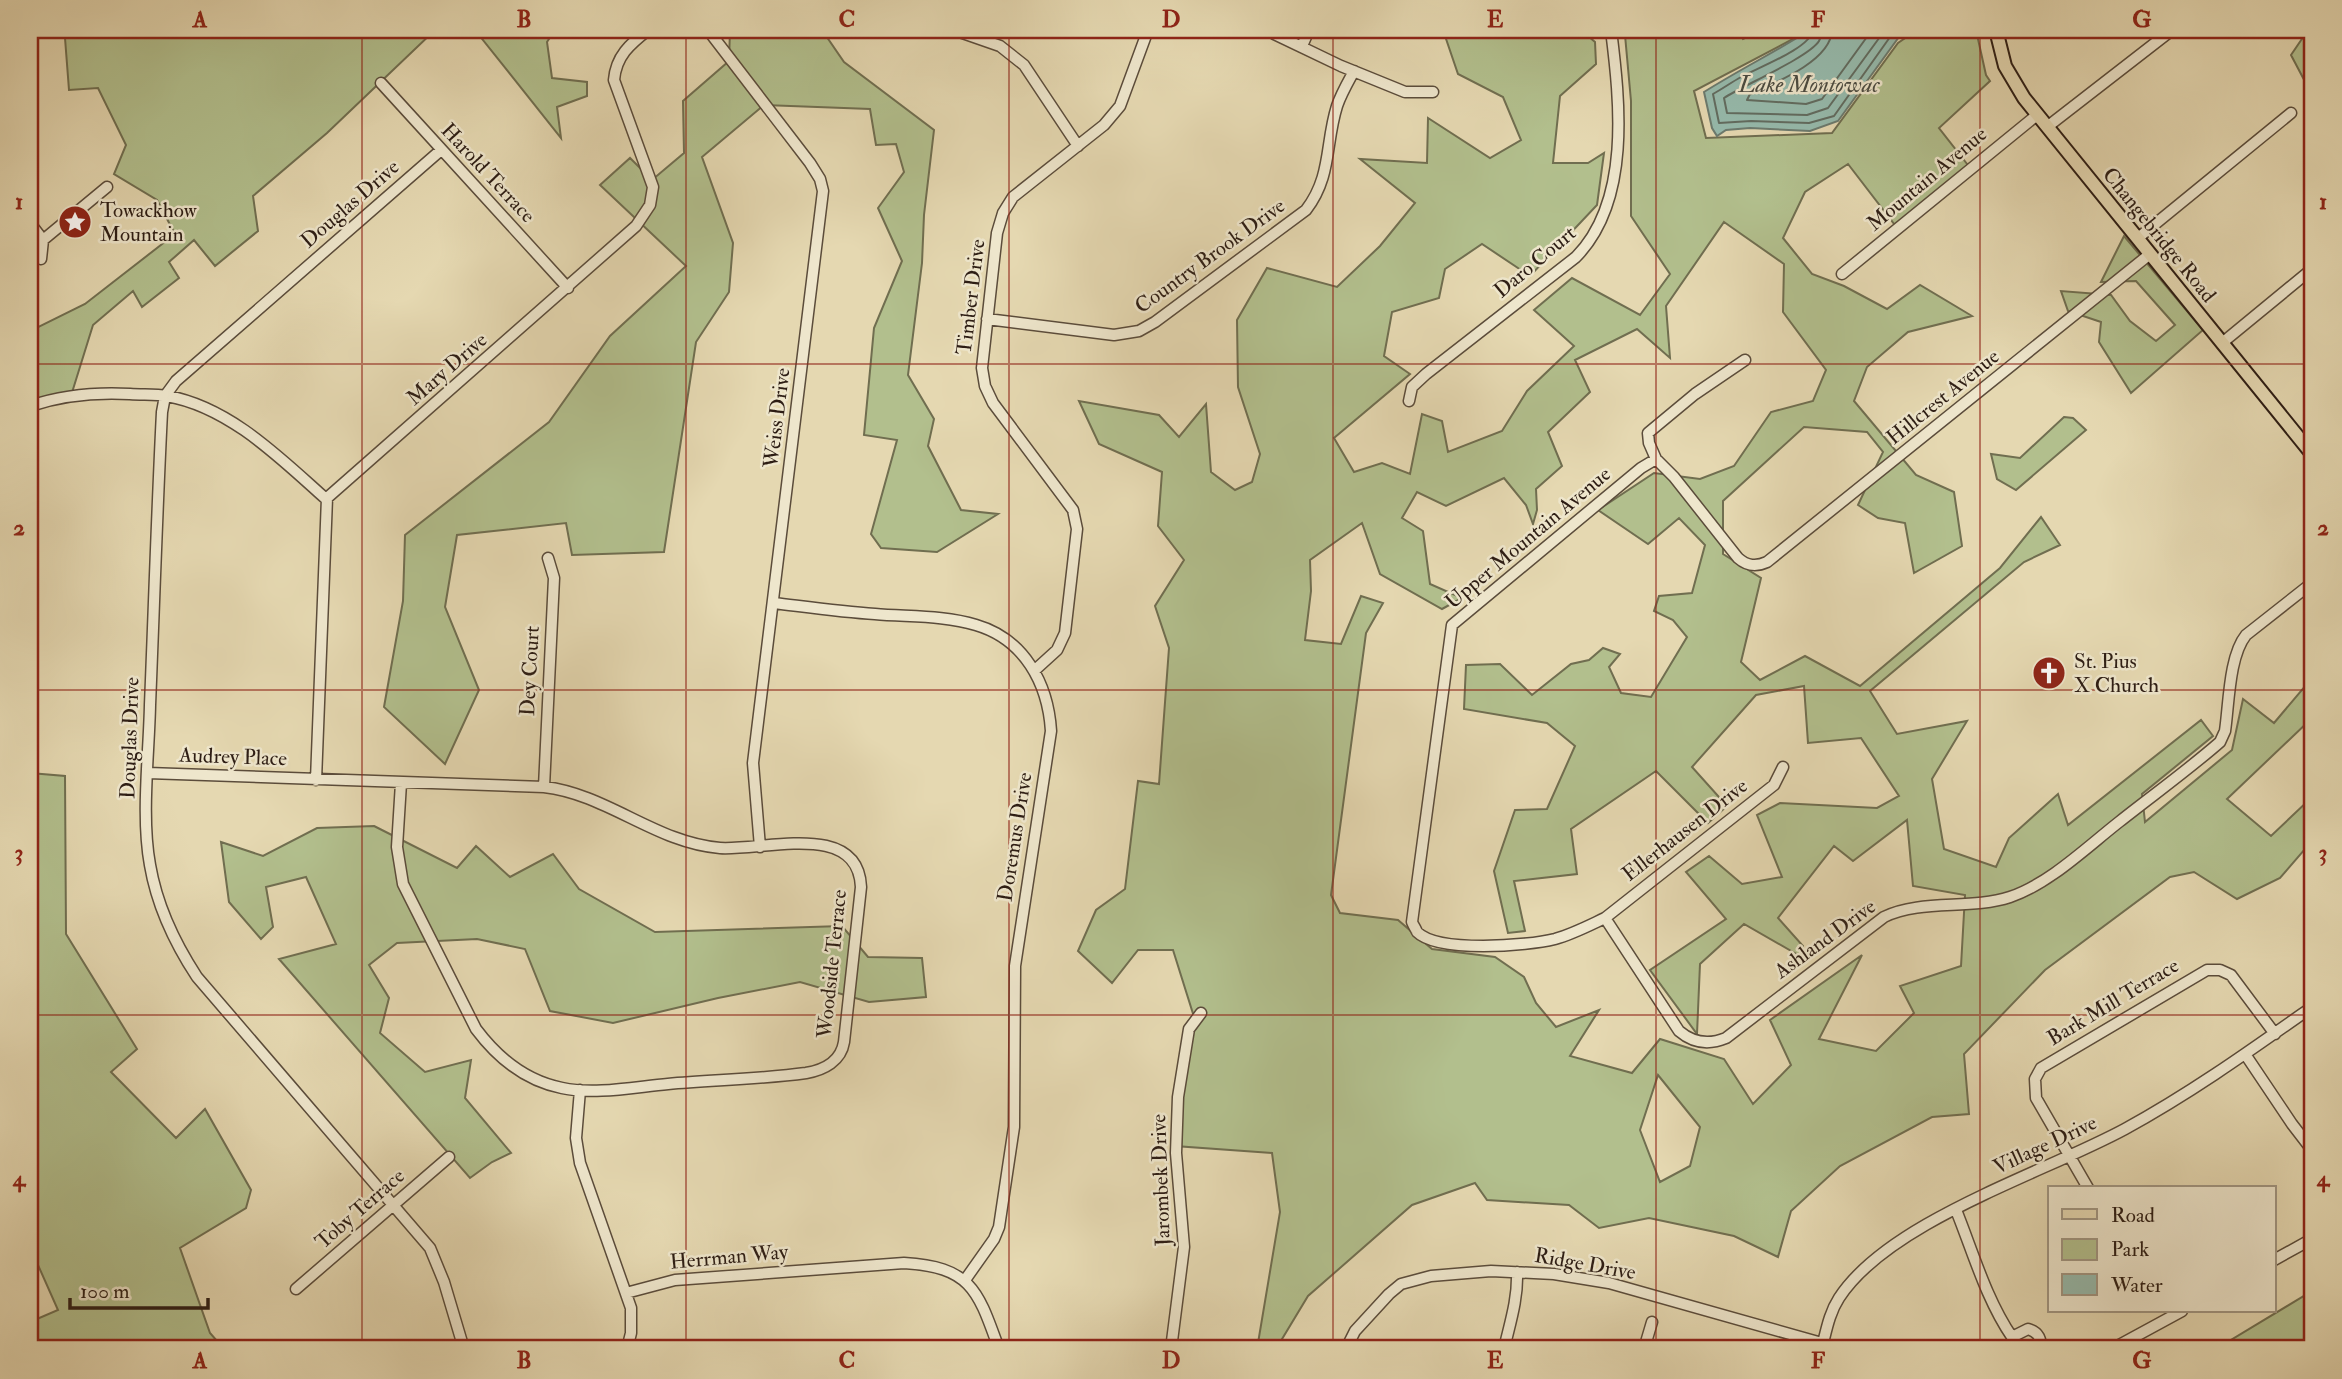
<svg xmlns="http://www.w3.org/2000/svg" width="2342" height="1379" font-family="'IM FELL Double Pica',serif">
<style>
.green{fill:#b2bf8d;stroke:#706e50;stroke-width:2;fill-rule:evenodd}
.water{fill:#96baac;stroke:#6c7b6f;stroke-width:2}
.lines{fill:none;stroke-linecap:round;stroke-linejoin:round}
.shore{stroke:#626c60;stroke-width:2}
.minor-casing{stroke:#5b4c3b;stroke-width:13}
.major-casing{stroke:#2d1d14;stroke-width:16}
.minor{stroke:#eee6cc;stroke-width:10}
.major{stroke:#e5d8b1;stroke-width:12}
.grid{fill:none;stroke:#8f2418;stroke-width:2;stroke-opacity:0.55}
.labels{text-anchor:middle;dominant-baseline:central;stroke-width:5;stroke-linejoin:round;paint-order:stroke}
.street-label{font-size:21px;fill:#2d1d14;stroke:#eee6cc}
.poi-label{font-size:21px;fill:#2d1d14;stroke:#eee6cc;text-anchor:start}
.water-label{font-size:23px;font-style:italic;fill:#4c4c42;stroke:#eee6cc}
.neatline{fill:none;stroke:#8f2418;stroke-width:2.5}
.grid-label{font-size:23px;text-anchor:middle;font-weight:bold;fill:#8f2418}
</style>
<rect width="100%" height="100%" fill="#e5d8b1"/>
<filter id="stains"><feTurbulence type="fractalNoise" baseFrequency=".00286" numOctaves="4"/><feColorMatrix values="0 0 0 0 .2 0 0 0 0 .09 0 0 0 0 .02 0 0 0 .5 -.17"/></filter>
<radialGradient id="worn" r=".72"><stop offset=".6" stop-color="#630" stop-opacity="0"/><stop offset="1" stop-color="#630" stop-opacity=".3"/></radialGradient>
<path class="green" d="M60,30H435L327,133L253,196L258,231L215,266L194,240L169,262L179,278L142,307L133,291L93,325L70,399L30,411V331L85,304L175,234L157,200L114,174L126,145L98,88L69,90L65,38Z
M475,30H555L547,42L552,78L587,82V96L557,107L561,138Z
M730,30H822L844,62L934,130L924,215L922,263L908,375L934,419L928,446L961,510L998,514L937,552L881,548L871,534L897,440L864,435L874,328L902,261L878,208L904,172L896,144L876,145L870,109L764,105L702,157L733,243L729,292L696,342L664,552L572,555L566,523L457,535L445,607L479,690L445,764L384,707L403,601L405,535L549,422L610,336L686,266L600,185L630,158L652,180L684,153L683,101L729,61Z
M1443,30H1581L1595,42L1596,64L1560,96L1553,163H1588L1604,153L1597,205L1530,276L1482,244L1445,269L1439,298L1392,312L1384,356L1410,374L1334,438L1354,472L1382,463L1410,474L1422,414L1442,421L1448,452L1502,431L1527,391L1574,346L1534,310L1572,278L1640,315L1670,274L1631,216V101L1625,35L1738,30L1743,39L1763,30H1810L1694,91L1706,138L1832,133L1898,43L1917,30H1976L1986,75L1990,81L1939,128L1971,169L1898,229L1848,164L1805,192L1783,238L1812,274L1844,286L1887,309L1920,285L1972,316L1908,332L1867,367L1854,401L1916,475L1954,492L1962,546L1914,573L1905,523L1878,518L1858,505L1883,452L1867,432L1804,427L1723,501V554L1761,578L1741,662L1760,680L1805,656L1860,686L2000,568L2041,517L2060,545L2024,562L1870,691L1897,734L1967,721L1932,779L1944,849L1996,867L2009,838L2058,794L2068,825L2201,720L2213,736L2142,794L2145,822L2232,750L2243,699L2274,723L2312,678V718L2227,799L2271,836L2312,797V841L2280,878L2237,899L2194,872L2170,877L2045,970L1964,1054L1969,1114L1932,1117L1840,1166L1791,1211L1778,1257L1734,1236L1649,1218L1599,1228L1569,1205L1487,1200L1475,1183L1412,1205L1308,1296L1276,1349H1257L1280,1212L1272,1153L1175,1146L1187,1043L1195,1020L1173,950H1138L1112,983L1078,951L1096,910L1125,889L1138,781L1159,784L1169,648L1155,606L1184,560L1158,526L1162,472L1099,444L1079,401L1159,415L1179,437L1206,404L1211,472L1235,490L1252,482L1260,454L1238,387L1237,320L1267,268L1337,287L1380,246L1415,203L1360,159L1427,163L1428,118L1490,158L1521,140L1503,97L1458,74ZM1724,222L1784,264L1783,312L1826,370L1813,401L1771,412L1734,466L1700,479L1654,473L1598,510L1648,544L1679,518L1705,545L1692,593L1659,596L1654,611L1673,620L1687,637L1651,697L1621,693L1609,667L1620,654L1603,648L1589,660L1571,664L1532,695L1500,664L1466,665L1464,709L1547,723L1575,746L1547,809L1515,810L1494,871L1508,933L1525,931L1514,881L1577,874L1571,829L1656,771L1708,823L1727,806L1692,767L1756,695L1804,686L1808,743L1861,738L1899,796L1877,808L1780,803L1757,815L1782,877L1742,884L1709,856L1686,872L1726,919L1650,970L1697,1034L1700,964L1744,924L1800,956L1803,946L1778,918L1834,846L1853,861L1907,820L1913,886L1965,895L1961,966L1900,986L1914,1013L1876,1051L1819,1039L1862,955L1770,1020L1791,1065L1753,1104L1724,1059L1660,1039L1632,1073L1570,1056L1599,1010L1556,1027L1536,1003L1524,977L1495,957L1432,949L1398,920L1340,913L1331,895L1366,633L1383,603L1361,596L1341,644L1305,640L1311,591L1310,560L1362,523L1380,574L1442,609L1462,598L1430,584L1423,531L1402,518L1417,492L1446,506L1504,478L1526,505L1533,524L1537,510L1536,489L1562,466L1548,432L1590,392L1575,360L1637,329L1670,358L1666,306ZM1658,1075L1700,1127L1690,1166L1660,1182L1640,1130Z
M2308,30H2312V119H2306L2311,93L2291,55Z
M2124,236L2203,330L2131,393L2099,342L2101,322L2068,311L2061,291L2111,295L2130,321L2156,341L2175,325L2136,281L2101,282Z
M2064,417L2073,418L2086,430L2016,490L1997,479L1991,454L2020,458Z
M30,773L65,776L66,934L137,1049L111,1072L176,1138L205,1109L251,1190L246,1208L180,1248L210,1333L224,1349H112L107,1341L97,1349H30V1322L58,1310L30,1247Z
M374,826L457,868L476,846L510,877L553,854L579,889L655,932L842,926L868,957L922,958L926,997L869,1002L800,982L718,998L613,1023L550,1011L525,949L477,939L397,943L369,965L389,998L380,1033L425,1072L471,1060L465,1098L511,1153L492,1162L470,1178L279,959L336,944L306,877L266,887L273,927L261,939L229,902L221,842L263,856L317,828Z
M2312,1291V1349H2216Z"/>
<path class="water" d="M1810,30H1904L1838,121L1810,131L1750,128L1726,130L1717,136L1712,128L1704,92C1739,70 1775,52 1810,30Z"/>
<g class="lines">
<path class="shore" d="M1813,30C1811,48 1757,68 1741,77C1732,82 1722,89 1713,94L1719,123L1751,121L1809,123L1834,116L1895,30
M1821,30C1821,35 1822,36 1819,41C1809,57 1744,85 1724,98L1727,113L1807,115L1828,108L1885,30
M1832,30C1831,61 1775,83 1750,94L1747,100L1806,104L1822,99L1872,30"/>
<defs>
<path id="minor" d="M708,30L810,163L820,179L823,191L753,763L760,847
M954,30L1000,46L1024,65L1078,146
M1266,30L1341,66L1405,92H1433
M1302,46L1309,30
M381,83L568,288
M2047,127L2172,30
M441,150L176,381L165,396L162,412C157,510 154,608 150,705C149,755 141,816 150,865C157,906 174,942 197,977L430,1248L444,1282L464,1349
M30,223L43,240L41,259
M2138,238L2291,113
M43,240L107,187
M1842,274L2037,115
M987,319L1114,335L1139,331L1155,322L1306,210C1332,176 1325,144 1337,106C1341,94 1348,82 1354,71
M2222,343L2312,269
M1745,360L1695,394L1648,433L1649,443L1656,459L1641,468L1452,625L1412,922C1412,923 1417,931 1417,932C1438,953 1527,946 1555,939C1573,934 1588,926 1605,918L1774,785L1783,767
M1409,401L1412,387L1426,374L1576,257C1631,201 1620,102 1611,30
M30,406C63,395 95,392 130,394C142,395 155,394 167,396C230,407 281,459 326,499
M1656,459L1674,477L1738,558C1747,566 1756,567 1767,562L2150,254
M774,603C807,607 841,612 875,614C907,617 944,615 976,625C1024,639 1048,683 1051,731L1015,966L1014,1127L999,1227L994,1239L965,1280
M1035,670L1057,650L1065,633L1077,529L1073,510L993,403L985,386L982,368L997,233L1003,213L1013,197L1104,125L1120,106L1148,30
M148,773L544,787C607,794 656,843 720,848C763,851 858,820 861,887L844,1042C841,1061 824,1070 806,1073C761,1079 714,1080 668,1084C634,1087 595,1095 562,1088C526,1081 497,1057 476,1029L403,884L397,847L401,783
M316,780L327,498L636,226L650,205L653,187L614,80C616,56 630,44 648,30
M544,787L554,578L548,558
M1605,918L1679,1031C1693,1043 1709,1045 1726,1038L1884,917C1921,899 1970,910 2010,897C2049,884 2087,847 2119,822C2153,795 2188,770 2220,742L2225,731C2229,704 2229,656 2246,635L2312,583
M2245,1054L2292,1124L2312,1150
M580,1090L576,1138L580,1163L631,1308V1333L627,1349
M2088,1188L2036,1098L2035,1079L2041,1068L2207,970H2220L2231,975L2275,1034
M1956,1210C1973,1252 1986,1299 2012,1337
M2274,1260L2312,1239
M296,1289L449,1157
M626,1293L675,1280L904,1263C972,1267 978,1291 999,1349
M1823,1343C1827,1327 1830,1312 1839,1298C1889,1221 2044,1173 2125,1129C2191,1093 2251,1050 2312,1007
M1171,1349L1184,1247L1176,1153L1178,1097L1189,1029L1201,1013
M1346,1349L1355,1331L1389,1294L1401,1284L1431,1276L1491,1271L1554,1274L1609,1283L1843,1349
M1504,1349C1510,1323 1518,1299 1517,1272
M1644,1349L1652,1322
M2019,1349L2012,1337L2028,1329C2038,1332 2044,1340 2037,1349
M2112,1349L2182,1311"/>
<path id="major" d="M1996,30L2005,66L2024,98L2312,454"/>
</defs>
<use href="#minor" class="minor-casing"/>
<use href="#major" class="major-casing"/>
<use href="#minor" class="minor"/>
<use href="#major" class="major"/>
</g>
<path class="grid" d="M362,30V1349M686,30V1349M1009,30V1349M1333,30V1349M1656,30V1349M1980,30V1349M30,364H2312M30,690H2312M30,1015H2312"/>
<defs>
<symbol id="sight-disc" viewBox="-11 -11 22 22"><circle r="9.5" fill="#8f2418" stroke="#eee6cc"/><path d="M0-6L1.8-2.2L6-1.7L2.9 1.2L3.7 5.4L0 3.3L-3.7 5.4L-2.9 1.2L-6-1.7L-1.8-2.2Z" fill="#fff"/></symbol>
<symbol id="church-disc" viewBox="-11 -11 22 22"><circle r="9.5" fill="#8f2418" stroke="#eee6cc"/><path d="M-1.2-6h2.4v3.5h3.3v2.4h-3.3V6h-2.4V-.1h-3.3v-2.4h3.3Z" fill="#fff"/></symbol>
</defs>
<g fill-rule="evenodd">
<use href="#sight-disc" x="56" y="203" width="38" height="38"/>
<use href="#church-disc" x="2030" y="654" width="38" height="38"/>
</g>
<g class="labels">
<g class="street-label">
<text transform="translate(488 173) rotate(47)">Harold Terrace</text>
<text transform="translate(1927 179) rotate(-40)">Mountain Avenue</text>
<text transform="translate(350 204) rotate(-41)">Douglas Drive</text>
<text transform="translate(2159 235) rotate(51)">Changebridge Road</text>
<text transform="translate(1210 256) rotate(-36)">Country Brook Drive</text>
<text transform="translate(1535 262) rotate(-40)">Daro Court</text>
<text transform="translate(971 297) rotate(-83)">Timber Drive</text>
<text transform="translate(447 369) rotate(-41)">Mary Drive</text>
<text transform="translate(1943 397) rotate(-39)">Hillcrest Avenue</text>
<text transform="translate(777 418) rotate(-83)">Weiss Drive</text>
<text transform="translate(1528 538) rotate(-40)">Upper Mountain Avenue</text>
<text transform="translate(530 671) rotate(-87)">Dey Court</text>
<text transform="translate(130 738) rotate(-88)">Douglas Drive</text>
<text transform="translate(233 757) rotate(2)">Audrey Place</text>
<text transform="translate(1685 830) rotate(-38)">Ellerhausen Drive</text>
<text transform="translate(1015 837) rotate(-81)">Doremus Drive</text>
<text transform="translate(1825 939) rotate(-36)">Ashland Drive</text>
<text transform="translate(832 964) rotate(-84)">Woodside Terrace</text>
<text transform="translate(2113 1002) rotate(-31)">Bark Mill Terrace</text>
<text transform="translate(2045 1145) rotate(-25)">Village Drive</text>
<text transform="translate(1161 1180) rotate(-92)">Jarombek Drive</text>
<text transform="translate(360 1209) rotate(-41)">Toby Terrace</text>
<text transform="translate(729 1257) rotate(-5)">Herrman Way</text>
<text transform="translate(1585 1264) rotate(10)">Ridge Drive</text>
</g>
<g class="poi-label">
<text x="100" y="210">Towackhow<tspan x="100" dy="24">Mountain</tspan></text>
<text x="2074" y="661">St. Pius<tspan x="2074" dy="24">X Church</tspan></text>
</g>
<g class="water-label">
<text x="1809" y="84">Lake Montowac</text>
</g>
</g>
<rect width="2342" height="1379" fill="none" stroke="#e5d8b1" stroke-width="77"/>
<rect x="2048" y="1186" width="228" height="126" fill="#eee6cc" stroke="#a19682" stroke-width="2"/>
<rect x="2062" y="1209" width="35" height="10" fill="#e5d8b1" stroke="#a19682" stroke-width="2"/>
<text x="2111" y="1222" font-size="21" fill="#2d1d14">Road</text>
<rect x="2062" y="1239" width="35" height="21" fill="#b2bf8d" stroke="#a19682" stroke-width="2"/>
<text x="2111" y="1256" font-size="21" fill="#2d1d14">Park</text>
<rect x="2062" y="1274" width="35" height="21" fill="#96baac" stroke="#a19682" stroke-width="2"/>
<text x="2111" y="1292" font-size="21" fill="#2d1d14">Water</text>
<path d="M70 1298v10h138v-10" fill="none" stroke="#2d1d14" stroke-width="3.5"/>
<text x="80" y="1298" font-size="21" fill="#2d1d14" stroke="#eee6cc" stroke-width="5" paint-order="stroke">100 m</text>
<rect x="38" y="38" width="2266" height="1302" class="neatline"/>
<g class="grid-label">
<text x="200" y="27">A</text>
<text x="524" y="27">B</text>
<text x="847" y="27">C</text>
<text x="1171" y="27">D</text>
<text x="1495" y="27">E</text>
<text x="1818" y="27">F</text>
<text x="2142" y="27">G</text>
<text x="19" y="209">1</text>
<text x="2323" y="209">1</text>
<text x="19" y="535">2</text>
<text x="2323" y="535">2</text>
<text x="19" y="860">3</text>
<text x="2323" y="860">3</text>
<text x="19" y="1186">4</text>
<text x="2323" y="1186">4</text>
<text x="200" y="1368">A</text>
<text x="524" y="1368">B</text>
<text x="847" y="1368">C</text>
<text x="1171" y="1368">D</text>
<text x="1495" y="1368">E</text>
<text x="1818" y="1368">F</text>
<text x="2142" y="1368">G</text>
</g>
<rect width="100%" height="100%" filter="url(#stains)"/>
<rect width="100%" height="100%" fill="url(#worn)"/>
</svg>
